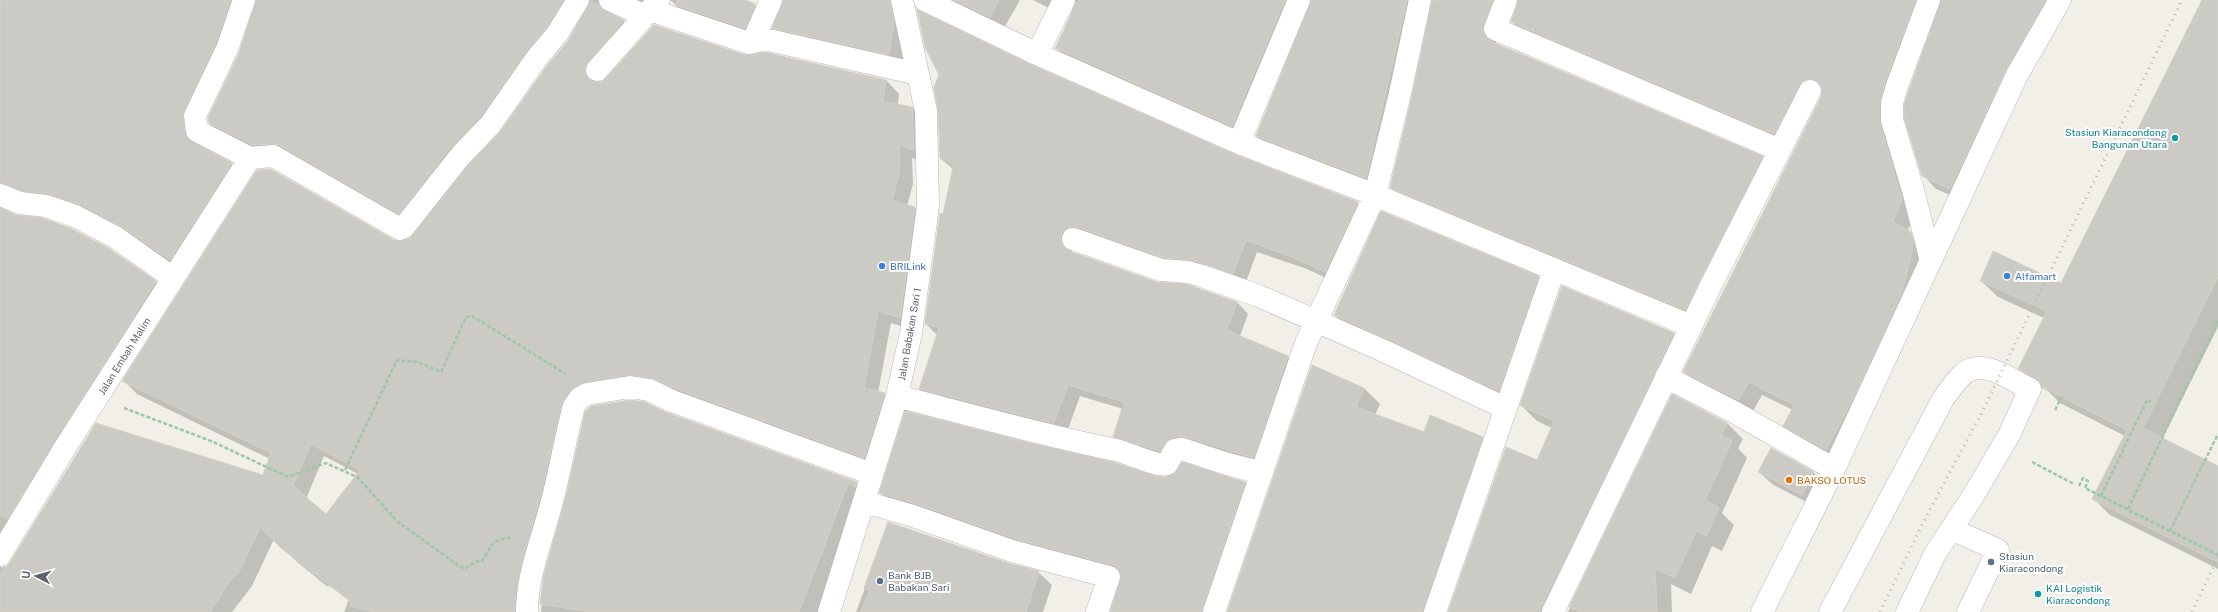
<svg xmlns="http://www.w3.org/2000/svg" width="2218" height="612" font-family="'Public Sans',sans-serif">
<style>
.shadow{fill:#0003;fill-rule:evenodd}
.building{fill:#cccac5;stroke:#d6d1c6;fill-rule:evenodd}
.lines{fill:none;stroke-linecap:round;stroke-linejoin:round}
.minor-casing{stroke:#b5b8bc;stroke-width:23}
.path{stroke:#9cc7a9;stroke-width:2.5;stroke-dasharray:4 2;stroke-linecap:butt}
.minor{stroke:#fff;stroke-width:22}
.rail{stroke:#b6b7b8;stroke-width:3;stroke-dasharray:1 5;stroke-linecap:butt}
.culture-dot{fill:#0f9aa8;stroke:#fff;stroke-width:1.5}
.shop-dot{fill:#3f7fe0;stroke:#fff;stroke-width:1.5}
.food-dot{fill:#e8710a;stroke:#fff;stroke-width:1.5}
.service-dot{fill:#5c6f8a;stroke:#fff;stroke-width:1.5}
.labels{text-anchor:middle;dominant-baseline:central;stroke-width:4;stroke-linejoin:round;paint-order:stroke}
.culture-label{font-size:10px;fill:#0d838f;stroke:#fff;text-anchor:end}
.shop-label{font-size:10px;fill:#366cbe;stroke:#fff;text-anchor:start}
.street-label{font-size:10px;fill:#5f6368;stroke:#fff}
.food-label{font-size:10px;fill:#c56008;stroke:#fff;text-anchor:start}
.service-label{font-size:10px;fill:#4e5e75;stroke:#fff;text-anchor:start}
</style>
<rect width="100%" height="100%" fill="#f1efe8"/>
<path class="shadow" d="M0,0H743L755,5L768,19L758,41L685,17L672,1L611,9L612,15L624,21L637,34L598,83L745,56L886,80L899,94L898,105L912,107L925,121L927,163L912,158L913,184L907,206L915,208L928,221L914,330L891,323L878,393L884,394L898,407L878,471L665,391L587,400L529,612H344L383,514L328,587L296,561L274,539L252,586L232,612H0ZM256,0L239,55L209,122L223,136L412,226L581,6L590,1L568,41L501,133L410,239L400,242L393,241L124,381L137,394L270,459L264,476L1,568L2,562L169,296L156,282L108,249L1,210L2,203L137,240L183,273L245,177L231,164L199,146L196,131L249,4ZM324,456L358,474L326,515L306,499Z
M784,0H1020L1003,30L920,1H913L903,67L787,41L774,28Z
M1033,0H2066L1964,201L1936,189L1923,175L1941,2L1935,3L1898,95L1915,213L1907,232L1924,247L1926,255L1840,463L1798,439L1784,425L1793,410L1762,395L1752,413L1698,385L1684,372L1822,97V93H1817L1788,147L1525,35L1512,22L1518,1L1512,3L1508,9L1496,44L1762,157L1775,170L1699,323L1404,201L1391,187L1433,1H1429L1380,191L1270,149L1257,136L1311,2L1305,3L1246,139L1070,61L1056,48L1076,2H1071L1063,15Z
M2203,0H2218V327L2162,439L2218,467V569L2110,515L2094,499L2125,436L2060,403L2048,391L2036,385L2020,368L2044,318L1998,297L1981,281L2062,284Z
M1032,66L1234,155L1357,203L1369,214L1337,283L1307,269L1257,252L1245,285L1073,246L1072,253L1157,283L1237,302L1248,314L1240,336L1288,357L1300,368L1265,469L1198,448L1172,463L1126,448L1114,436L1123,409L1080,396L1066,435L932,400L920,389L938,336L926,324L954,170L940,158Z
M1538,277L1551,290L1511,403L1347,327L1335,315Z
M1674,333L1689,349L1562,612H1449L1538,461L1552,428L1537,421L1521,405Z
M1312,367L1364,388L1380,404L1375,415L1424,433L1482,438L1498,454L1443,612H1228Z
M1673,396L1727,423L1743,439L1738,448L1747,458L1722,513L1734,525L1722,551L1712,546L1691,594L1671,584L1672,612H1568Z
M667,414L856,483L870,496L818,612H541L545,574Z
M1183,463L1245,482L1261,498L1222,612H1110L1122,579L1033,555L896,509L881,493L1165,478L1174,475Z
M1759,472L1814,473L1826,485L1814,506L1772,484Z
M889,523L1008,564L1038,572L1052,585L1043,612H856Z"/>
<path class="building" d="M0,0H231L215,44L184,111L183,118L187,138L232,163L170,260L122,227L81,205L50,194L23,191L0,183Z
M256,0H563L547,27L526,52L480,117L451,147L399,214L279,145L272,144L252,145L209,123L208,118L239,53Z
M678,0H746L755,4L745,28L675,5Z
M783,0H890L894,21L889,55L772,28Z
M954,0H999L990,17Z
M1079,0H1285L1232,126L1055,48Z
M1311,0H1407L1366,178L1256,136Z
M1432,0H1493L1483,30L1485,36L1490,41L1763,156L1685,310L1390,188L1411,101Z
M1518,0H1916L1885,82L1880,103V124L1902,199L1893,222L1911,232L1913,241L1912,252L1902,292L1855,395L1826,450L1783,426L1794,405L1749,382L1739,400L1683,372L1821,97L1822,90L1820,84L1810,79L1803,81L1774,134L1511,22Z
M1941,0H2046L2006,70L1950,189L1922,176L1904,118V105L1909,90Z
M2202,0H2218V277L2143,428L2218,466V562L2092,499L2127,430L2042,387L2036,378L2018,369L2047,311L1980,281L1993,251L2061,283Z
M590,1L599,5L605,11L624,20L585,67V74L594,82H601L606,78L654,25L745,55L764,52L886,80L883,101L912,107L914,150L899,145L900,170L892,201L915,207L900,318L878,311L864,388L885,393L864,458L677,389L651,378L628,375L585,382L570,390L562,403L542,490L520,569L515,612H374L350,606L351,602L281,548L260,527L239,572L229,582L210,612H0V574L11,561L96,423L263,475L271,453L122,381L257,170L270,169L394,240L400,241L410,238L470,163L500,132L546,67L568,41ZM311,444L360,470L326,514L293,486Z
M917,9L1032,65L1234,154L1358,202L1325,272L1294,258L1246,240L1233,274L1191,260L1164,258L1077,227H1070L1061,234V242L1064,247L1069,251L1157,282L1186,284L1237,302L1226,330L1288,356L1254,458L1186,437L1168,440L1160,451L1113,437L1124,402L1068,385L1054,423L919,389L939,328L925,324L940,213L943,214L954,163L940,158L938,111L934,87L939,75L925,47Z
M0,208L16,215L43,218L70,228L108,248L156,281L7,519L0,515Z
M1381,211L1539,276L1499,391L1334,315Z
M1562,286L1674,333L1541,612H1448L1506,447L1537,460L1554,421L1520,405Z
M1312,365L1364,388L1356,407L1424,432L1430,415L1483,437L1423,612H1227Z
M1672,394L1727,423L1721,435L1732,441L1705,500L1719,508L1706,536L1696,531L1675,578L1655,569L1657,612H1581L1569,607Z
M630,400L645,402L668,413L857,482L855,487L848,484L799,612H590L540,604L544,574L566,496L585,412L591,406Z
M905,411L1031,443L1113,462L1156,476L1165,477L1174,474L1182,462L1245,482L1202,612H1110L1121,575L1118,569L1113,565L1016,539L914,503L879,493Z
M1771,448L1814,472L1802,495L1758,472Z
M888,522L1008,563L1039,571L1026,612H861L870,590L864,588Z"/>
<g class="lines">
<defs>
<path id="minor" d="M244,0L227,49L195,116L197,131L250,158L273,156L400,229L404,227L461,155L490,125L536,59L557,34L578,0
M610,0L645,16
M925,0L1037,54L1239,143L1375,195L1691,326
M1506,0L1495,29L1780,150
M1929,0L1897,86L1892,103V120L1913,190L1931,261
M650,10L749,43L764,39L918,74
M753,41L771,0
M1037,54L1064,0
M597,70L659,0
M1239,143L1299,0
M0,195L20,203L46,206L75,216L115,237L173,278
M1073,239L1161,270L1188,272L1202,276L1259,296L1384,351L1505,408
M1666,377L1734,412L1834,469
M897,396C970,415 1042,435 1116,450C1126,452 1160,468 1167,464L1175,450L1182,449L1224,463L1262,473
M864,502L910,515L1012,551L1109,577L1097,612
M1951,529L1998,550L1968,612
M0,555L66,446L250,158
M527,612C527,575 542,540 551,505C560,472 565,439 574,406L580,398L587,394L630,387L649,390L672,401L872,474
M829,612L897,396L911,333L928,206L926,111L902,0
M1214,612L1306,343L1375,195L1399,98L1420,0
M1435,612L1554,270
M1553,612L1712,283L1810,91
M1762,612L1834,469L2017,75L2060,0
M1830,612L1943,399C1949,391 1955,382 1962,375C1981,356 2011,380 2030,389L2009,435L1973,496L1935,554L1907,612"/>
</defs>
<use href="#minor" class="minor-casing"/>
<path class="path" d="M124,408L211,441L288,477L326,463L357,477L398,522L455,563L465,569L475,562L483,560C492,545 493,538 512,538
M2055,410L2062,397
M2032,462L2074,484
M345,470L397,360L418,362L441,372L466,317L472,316L566,374
M2079,486L2083,478L2088,481L2085,488L2218,555
M2101,496L2147,400L2151,402
M2128,509L2218,321
M2170,531L2218,434"/>
<use href="#minor" class="minor"/>
<path class="rail" d="M1880,612L1924,521L1983,410L2182,0
M2192,612L2218,557"/>
</g>
<g class="culture-dot">
<circle cx="2175" cy="138" r="4"/>
<circle cx="2038" cy="594" r="4"/>
</g>
<g class="shop-dot">
<circle cx="882" cy="266" r="4"/>
<circle cx="2007" cy="276" r="4"/>
</g>
<circle class="food-dot" cx="1789" cy="480" r="4"/>
<g class="service-dot">
<circle cx="1991" cy="562" r="4"/>
<circle cx="880" cy="581" r="4"/>
</g>
<g class="labels">
<g class="culture-label">
<text x="2167" y="132">Stasiun Kiaracondong<tspan x="2167" dy="12">Bangunan Utara</tspan></text>
<text x="2046" y="588" text-anchor="start">KAI Logistik<tspan x="2046" dy="12">Kiaracondong</tspan></text>
</g>
<g class="shop-label">
<text x="890" y="266">BRILink</text>
<text x="2015" y="276">Alfamart</text>
</g>
<g class="street-label">
<text transform="translate(909 334) rotate(-80)">Jalan Babakan Sari 1</text>
<text transform="translate(124 356) rotate(-58)">Jalan Embah Malim</text>
</g>
<g class="food-label">
<text x="1797" y="480">BAKSO LOTUS</text>
</g>
<g class="service-label">
<text x="1999" y="556">Stasiun<tspan x="1999" dy="12">Kiaracondong</tspan></text>
<text x="888" y="575">Bank BJB<tspan x="888" dy="12">Babakan Sari</tspan></text>
</g>
</g>
<g transform="translate(36 576) rotate(276)" stroke="#ffffff" stroke-width="3" paint-order="stroke">
<path d="M0-3L7 15L0 10L-7 15Z" fill="#5f6368"/>
<text y="-6" font-size="11" font-weight="bold" text-anchor="middle" fill="#5f6368">U</text>
</g>
</svg>
